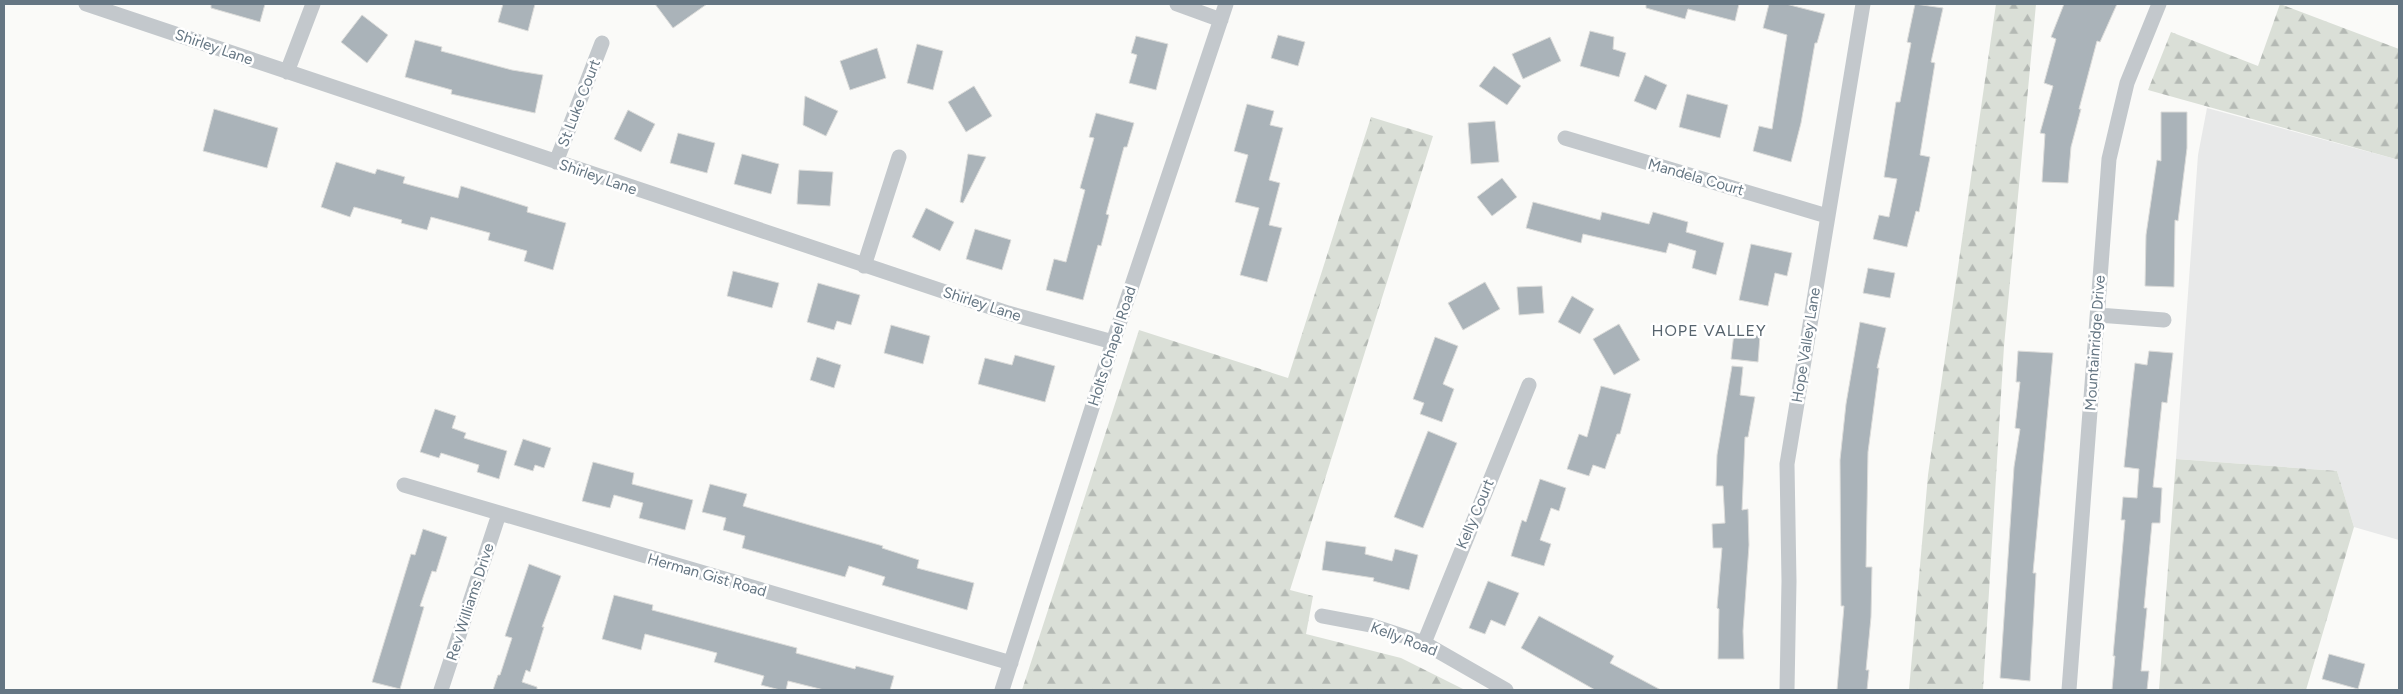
<svg xmlns="http://www.w3.org/2000/svg" width="2403" height="694" font-family="Figtree,sans-serif">
<style>
.built{fill:#e8e9e9}
.forest{fill:url(#forest-firs)}
.building{fill:#aab3b9;stroke:#dcdcda}
.lines{fill:none;stroke-linecap:round;stroke-linejoin:round}
.street{stroke:#c3c8cc;stroke-width:15}
.labels{text-anchor:middle;dominant-baseline:central;stroke-width:5;stroke-linejoin:round;paint-order:stroke}
.street-label{font-size:15px;fill:#657683;stroke:#fff}
.neighbourhood-label{font-size:16px;letter-spacing:1px;fill:#57646e;stroke:#fff}
</style>
<defs>
<pattern id="forest-firs" width="22" height="20" patternUnits="userSpaceOnUse" patternTransform="scale(1.25)"><rect width="22" height="20" fill="#dadfd7"/><path d="M5 1l3.5 6h-7zM16 11l3.5 6h-7z" fill="#b4b9b4"/></pattern>
</defs>
<rect width="100%" height="100%" fill="#fafaf8"/>
<path class="built" d="M2207,108L2399,160V540L2354,527L2337,471L2176,459L2198,155Z"/>
<path class="forest" d="M1996,4H2036L2004,346L1983,690H1909L1928,475Z
M2280,4L2399,49V160L2148,90L2171,32L2258,66Z
M1371,117L1433,136L1290,590L1313,596L1306,634L1401,658L1465,690H1022L1139,330L1288,378Z
M2176,459L2337,471L2354,527L2306,690H2159Z"/>
<path class="building" d="M211,4H265L260,22L211,8Z
M503,4H535L528,31L498,22Z
M655,4H707L673,28Z
M1646,4H1739L1735,21L1688,9L1685,19L1646,8Z
M1769,4H1786L1825,14L1817,43H1815L1801,123L1791,162L1753,151L1759,126L1772,129L1787,35L1763,28Z
M1915,4L1943,8L1931,62L1935,63L1920,155L1930,157L1919,212L1916,211L1907,247L1873,239L1879,215L1889,217L1897,179L1884,177L1896,102H1900L1911,43L1907,42Z
M2064,4H2117L2100,42L2097,41L2079,109H2081L2071,147L2068,183L2042,182L2045,134L2040,133L2053,86L2044,83L2056,39L2051,37Z
M362,15L388,35L367,63L341,42Z
M1590,31L1614,37L1613,49L1626,53L1619,77L1580,66Z
M1278,35L1305,42L1298,66L1271,58Z
M1136,36L1168,44L1156,90L1129,83L1137,55L1131,53Z
M1550,37L1561,61L1523,79L1512,54Z
M415,40L442,47L441,51L512,70L543,75L535,113L451,94L452,90L405,77Z
M917,44L943,51L933,90L907,83Z
M877,48L886,78L850,90L840,61Z
M1494,66L1521,86L1507,105L1479,86Z
M1645,75L1667,85L1656,110L1634,101Z
M974,86L992,116L966,132L948,102Z
M1687,94L1728,105L1720,138L1679,127Z
M805,96L838,111L826,136L803,125Z
M1247,104L1274,111L1270,125L1283,128L1269,180L1280,183L1269,225L1282,228L1267,282L1240,275L1259,208L1235,202L1248,155L1234,151Z
M214,109L278,128L267,168L203,151Z
M628,110L655,124L641,152L614,139Z
M2161,112H2187V148L2178,221L2175,220L2174,287L2145,286L2146,235L2157,160L2161,161Z
M1096,113L1134,123L1127,147H1124L1106,214L1109,215L1101,246L1098,245L1083,300L1046,290L1054,259L1066,262L1085,190L1080,188L1094,138L1089,137Z
M1495,121L1499,162L1471,164L1468,123Z
M678,133L715,143L707,173L670,163Z
M742,154L779,164L771,194L734,184Z
M968,154L986,157L963,203L960,202Z
M336,162L375,174L377,169L405,177L403,183L458,198L461,186L528,207L527,212L566,223L553,270L524,261L527,251L488,240L490,233L431,217L427,230L401,223L402,220L354,207L350,217L321,207Z
M799,170L833,172L830,206L797,204Z
M1502,178L1517,197L1492,216L1477,197Z
M1533,202L1600,220L1602,212L1649,224L1653,212L1688,222L1686,232L1724,243L1716,275L1692,268L1696,251L1669,243L1666,253L1583,234L1581,243L1526,228Z
M926,208L954,222L940,251L912,237Z
M975,229L1011,240L1002,270L966,259Z
M1751,244L1792,253L1787,276L1775,273L1768,306L1739,300Z
M1868,268L1895,273L1890,298L1863,293Z
M733,271L779,283L772,308L727,296Z
M1485,282L1500,309L1463,330L1448,303Z
M818,283L860,295L851,325L837,321L834,330L807,322Z
M1542,286L1544,313L1519,315L1517,287Z
M1572,296L1594,309L1580,334L1558,322Z
M1860,322L1886,328L1877,368H1879L1868,452L1866,567H1872L1871,617L1866,670H1869L1867,690H1837L1844,606H1841L1840,460L1846,404Z
M1619,324L1640,360L1614,375L1593,339Z
M891,325L930,336L923,364L884,353Z
M1734,333L1760,336L1758,362L1731,359Z
M1435,337L1458,346L1443,384L1454,389L1442,422L1420,414L1424,403L1413,399Z
M2018,351L2053,353L2033,573H2036L2030,681L2000,678L2014,467L2020,429L2015,428L2020,382H2016Z
M2149,351L2173,353L2167,403L2162,402L2153,487L2162,488L2160,523H2152L2144,608H2147L2141,671H2149L2147,690H2112L2115,656H2113L2125,520H2121L2123,497L2137,498L2139,469L2124,467L2131,398L2135,363L2147,365Z
M1015,355L1055,366L1045,402L978,384L985,358L1012,365Z
M817,357L841,365L834,388L810,380Z
M1732,366L1743,367L1740,395L1755,397L1748,437H1745L1742,510L1748,509L1749,545L1743,631L1744,659H1718L1719,609L1717,608L1722,548H1713L1712,524L1725,523L1723,486H1716L1717,455Z
M1601,386L1631,394L1620,434H1617L1605,469L1593,465L1589,476L1567,469L1579,434L1587,437Z
M435,409L456,416L452,428L466,433L464,438L507,451L499,479L477,472L479,465L441,453L439,458L420,452Z
M1428,431L1457,443L1423,528L1394,517Z
M523,439L551,448L544,468L535,465L533,471L514,465Z
M593,462L634,473L632,484L693,500L685,530L639,518L643,503L614,495L610,508L582,501Z
M1540,479L1566,488L1559,511L1551,508L1540,540L1551,544L1544,566L1511,556L1522,520L1526,522Z
M710,484L747,494L743,506L883,546L882,548L919,560L917,568L974,583L967,610L882,585L885,577L849,566L845,577L742,548L745,536L723,530L726,518L702,512Z
M423,529L447,537L436,572L432,571L420,606L424,607L400,689L372,682L411,554L415,555Z
M1326,541L1366,547L1365,554L1392,561L1395,549L1418,555L1409,590L1373,581L1374,578L1322,570Z
M529,564L561,576L542,627H544L530,672L526,670L522,682L537,687V690H493L498,675H500L512,638L505,636Z
M1488,581L1519,593L1505,626L1491,620L1485,634L1469,628Z
M614,595L653,605L652,610L797,648L796,653L855,669L856,666L894,676L890,690H824L788,681L786,690H780L761,685L764,676L714,662L717,653L645,634L641,650L602,639Z
M1539,616L1614,656L1610,663L1661,690H1595L1521,648Z
M2329,654L2365,664L2358,689L2322,679Z"/>
<g class="lines">
<path class="street" d="M86,4L1008,313L1113,342
M1177,4L1221,20
M287,72L313,4
M1565,138L1827,216
M556,162L602,43
M864,266L899,157
M2098,315L2164,320
M404,485L1011,663
M1322,616L1370,625L1424,643L1506,690
M1424,643L1529,385
M441,690L499,514
M1002,690L1113,342L1226,4
M1787,690L1789,581L1787,464L1863,4
M2069,690L2109,159L2127,83L2159,4"/>
</g>
<g class="labels">
<g class="street-label">
<text transform="translate(214 47) rotate(19)">Shirley Lane</text>
<text transform="translate(579 103) rotate(-69)">St Luke Court</text>
<text transform="translate(598 177) rotate(19)">Shirley Lane</text>
<text transform="translate(1696 177) rotate(16)">Mandela Court</text>
<text transform="translate(982 304) rotate(18)">Shirley Lane</text>
<text transform="translate(2095 343) rotate(-86)">Mountainridge Drive</text>
<text transform="translate(1806 345) rotate(-81)">Hope Valley Lane</text>
<text transform="translate(1112 346) rotate(-72)">Holts Chapel Road</text>
<text transform="translate(1475 514) rotate(-67)">Kelly Court</text>
<text transform="translate(707 575) rotate(16)">Herman Gist Road</text>
<text transform="translate(470 602) rotate(-72)">Rev Williams Drive</text>
<text transform="translate(1404 639) rotate(21)">Kelly Road</text>
</g>
<g class="neighbourhood-label">
<text x="1709" y="330">HOPE VALLEY</text>
</g>
</g>
<rect width="2403" height="694" fill="none" stroke="#657683" stroke-width="10"/>
</svg>
